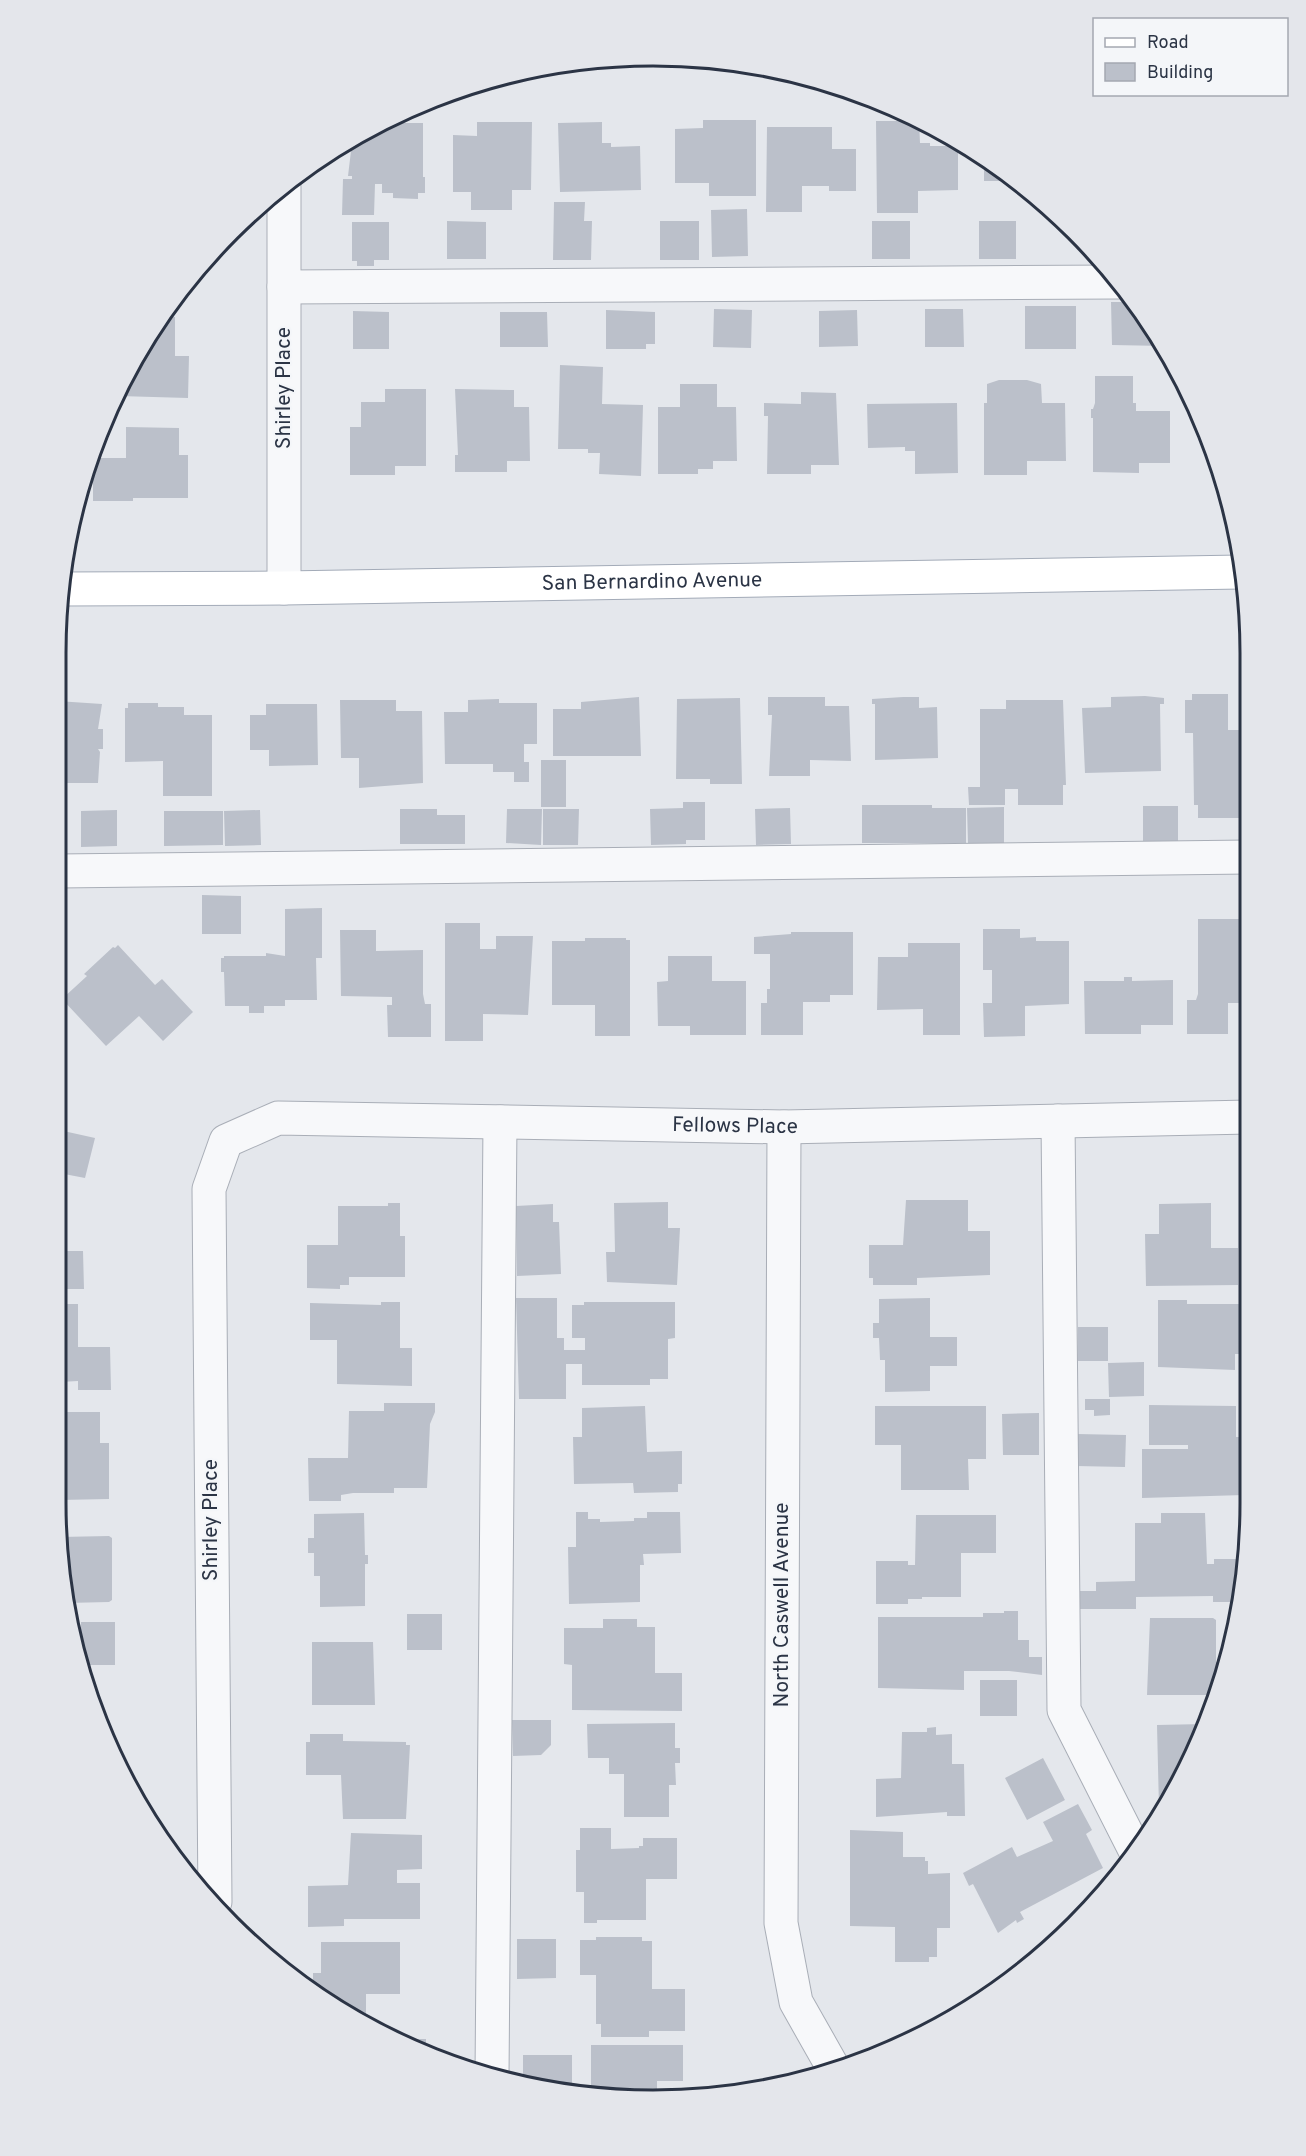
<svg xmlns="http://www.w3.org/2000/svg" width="1306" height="2156" font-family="Overpass,sans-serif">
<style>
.building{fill:#bbc0ca}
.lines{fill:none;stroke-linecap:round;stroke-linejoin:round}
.minor-casing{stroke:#a9aeb7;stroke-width:35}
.major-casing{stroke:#a3abb8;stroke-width:35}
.minor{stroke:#f7f8fa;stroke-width:33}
.major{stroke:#fff;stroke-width:33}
.labels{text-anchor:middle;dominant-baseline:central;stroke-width:4.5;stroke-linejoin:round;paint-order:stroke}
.street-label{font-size:21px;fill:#2b3445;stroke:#f4f6f9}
.rim{fill:none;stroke:#2b3445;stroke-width:3}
</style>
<rect width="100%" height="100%" fill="#e4e7ec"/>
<path class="building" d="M703,120H756V196H709V183H675V129L703,128Z
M876,121H919L920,143H930V146H958V190L918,191V213H877Z
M477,122H532L531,190H512V210H471V192H453V135L477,136Z
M602,122V143H611V147L640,146L641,190L560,192L558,123Z
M384,123H423V177H425V193H418V199L393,198V193H382V184H375L374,215H342L343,179H352V176H348L351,151L348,150V142L369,130H380V125Z
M767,127H832V149H856V191H829V186H802V212H766Z
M984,156H985L1013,181H984Z
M554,202H585L584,221H592L591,260H553Z
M747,209L748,256L712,257L711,210Z
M447,221L486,222V259H447Z
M660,221H699V260H660Z
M872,221H910V259H872Z
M979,221H1016V259H979Z
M352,222H389V260H374V266H357V261H352Z
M1111,302H1133V307H1137L1165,346L1112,345Z
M1025,306H1076V349H1025Z
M714,309L752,310L751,348L713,347Z
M925,309H963L964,347H925Z
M606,310L655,312V344H646V349H606Z
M857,310L858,346L819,347V311Z
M353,311L389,312V349H353Z
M500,312H547L548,347H500Z
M160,316L175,317V356H189L188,398L119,396Z
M560,365L603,367L602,404L643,405L641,476L599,474L600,453H588V449H558Z
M1095,376H1133V403H1136V411H1170V463H1139V473L1093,472V418H1091V409H1093L1095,403Z
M999,380H1027L1041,384L1042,403H1065L1066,461H1027V475H984V403H987V384Z
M680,384H717V407H736L737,461H713V469H698V474H658V407H680Z
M385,389H426V466H395V475H350V427H361V402H385Z
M455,389L514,390V407H529L530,461H507V472H455V455H458Z
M801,392L836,393L839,465H811V474H767L768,416H764V403L801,404Z
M957,403L958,473L915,474V451H905V447L868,448L867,404Z
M126,427L179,428V455H188V498H133V501H93V458H126Z
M84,478L85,498H80Z
M1192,694H1228V730H1249V795H1240V818H1198V805H1194L1193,733H1185V700H1192Z
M1145,696L1164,698V704H1160L1161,771L1085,773L1082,708L1111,707V697Z
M639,697L641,756H553V709H581V702Z
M768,697H825V706H849L851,761L810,760V776H769L772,715H768Z
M903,697H919V708L937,707L938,758L875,760V704H872V699Z
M740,698L742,784H710V779H676L677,699Z
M499,699V703H537V744H524V762H529V782H514V772H493V764H445L444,712H468V700Z
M340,700H396V711H422L423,783L359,788V758H341Z
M1006,700H1063L1066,785H1063V805H1018V789H1005V805H969L968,787H980V709H1006Z
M57,701L102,704L98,729H103V749H98L100,752L98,783H67V766H57Z
M128,703H158V707H184V715H212V796H163V761L125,762V708H128Z
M266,704H317L318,765L269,766V750H250V715H266Z
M541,760H566V807H541Z
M683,802H705V840H686V844L651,845L650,809L683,808Z
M862,805H932V808H966V843H862Z
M1143,806H1178V843H1143Z
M1004,807V843H968L967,808Z
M790,808L791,844L756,845L755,809Z
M400,809H437V815H465V844H400Z
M507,809H542L541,845L506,843Z
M543,809H579L578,845H543Z
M117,810V846L81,847V811Z
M260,810L261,845L225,846L224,811Z
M164,811H223V845L164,846Z
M202,895L241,896V934H202Z
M322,908V958H316L317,1000H285V1006H264V1013H249V1006H225L224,972H221V958H224V956H266V953L285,956V909Z
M1198,919H1240V942H1249V1003H1228V1034H1187V1000H1196L1198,994Z
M445,923H480V949H496V936H533L528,1015L483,1014V1041H445Z
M983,929H1020V938L1036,937V941H1069V1004L1025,1006V1036L984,1037L983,1003H992V970H983Z
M340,930H376V951L423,950V994L425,1004H431V1037H388L387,1005H392V997L341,996Z
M791,932H853V995H830V1002H803V1035H761V1003H767V989H770V954H754V937L791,934Z
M585,938H626V940H630V1036H595V1005H552V941H585Z
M908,943H960V1035H923V1009L877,1010L878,957H908Z
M118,945L155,985L162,979L193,1012L163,1041L139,1016L106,1046L62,999L87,976L84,974L113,947L115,948Z
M668,956H712V981H746V1035H690V1026H658L657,982L668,981Z
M1124,977H1132V981L1173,980V1025H1141V1034H1085L1084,981H1124Z
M59,1077L65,1078L60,1099H59Z
M59,1130L95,1138L85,1178L59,1173Z
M906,1200H968V1231H990V1275L917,1278V1285H873V1278H869V1245H903Z
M668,1202V1228H680L677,1285L607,1282L606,1252H615L614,1203Z
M388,1203H400V1236H405V1277H349V1285H340V1289L307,1288V1245H338V1206H388Z
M1211,1203V1248H1238V1285L1146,1286L1145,1234H1159V1204Z
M553,1204V1222H559L561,1274L517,1276L516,1206Z
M59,1251H83L84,1289H59Z
M516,1298H557V1338H564V1350H585V1338H572V1305H584V1302H675V1338L668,1339V1379H650V1385H582V1364H566V1399H519Z
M930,1298V1337H957V1366H930V1391L885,1392V1360H880L879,1338H873V1323H879V1299Z
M1158,1300H1187V1304H1247V1354H1235V1370L1158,1367Z
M381,1302H400V1348H412V1386L337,1384V1340H310V1303L381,1305Z
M60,1304H78V1347H110L111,1390H78V1381L60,1382Z
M1078,1327H1108V1361H1078Z
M1144,1362V1396L1109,1397L1108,1363Z
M1085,1399H1110V1415L1094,1416V1410H1085Z
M384,1403H435V1412L430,1424L427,1488H394V1493H353L341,1495V1501H309L308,1458H348L349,1411H384Z
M1149,1405L1236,1406V1437H1244V1495L1142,1498V1449H1188V1445H1149Z
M645,1406L647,1452L682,1451V1484H678V1492L634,1493L633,1483L574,1484L573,1437H582V1408Z
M875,1406H986V1459H968L969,1490H901V1445H875Z
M60,1412H100V1443H109V1499L60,1500Z
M1039,1413V1455H1003L1002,1414Z
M1077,1434L1126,1435L1125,1467L1076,1466Z
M576,1512H588V1519H600V1522L634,1521V1518H647V1512H680L681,1553L643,1554L644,1565H640V1602L569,1604L568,1547H576Z
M364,1513L365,1555H368V1564H365V1606L320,1607V1576H314V1553H308V1538H314V1514Z
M1161,1513H1205L1207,1564H1214V1559H1246L1237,1602H1213V1596L1136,1597V1609H1078V1591H1096V1582L1135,1581V1523H1161Z
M916,1515H996V1553H961V1597H922V1599H908V1604H876V1561H908V1565H915Z
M109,1536L112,1538V1600L109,1602L66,1603L61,1581L60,1537Z
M1004,1611H1018V1640H1029V1657H1042V1675L1009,1671H964V1690L878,1688V1617H983V1613H1004Z
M407,1614H442V1650H407Z
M1150,1618H1213L1216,1620V1662H1225L1216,1702H1213V1695H1147Z
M603,1619H637V1627H655V1673H682V1711L572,1710V1665L564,1664V1628H603Z
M81,1622H115V1665H81L71,1627H81Z
M312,1642H373L375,1705H312Z
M980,1680H1017V1716H980Z
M512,1720H551V1745L541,1755L513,1756Z
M675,1723V1748H680V1763H675L676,1785H669V1817H624V1774H609V1758H588L587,1724Z
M1204,1724L1163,1808H1159L1157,1725Z
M936,1727V1735L952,1734V1764H964L965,1816H947V1812L876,1817V1779L901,1778L902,1732H927V1728Z
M310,1734H343V1741L406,1742V1745H410L406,1819H343L341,1775H306V1742H310Z
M1043,1758L1065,1800L1027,1820L1005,1778Z
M1078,1804L1092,1830L1086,1834L1103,1868L1020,1912L1024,1919L1017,1923L1016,1920L998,1933L973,1884L969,1886L963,1873L1012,1847L1017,1857L1053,1841L1043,1822Z
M580,1828H611V1849L639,1848V1846H643V1838H677V1879H646V1920H597V1923H584V1892H576V1850H580Z
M850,1830L903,1832V1857H925V1861H928V1874L950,1873V1928H937V1957H929V1962H895V1927L850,1926Z
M351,1833L422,1835V1869L397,1870V1883H420V1919H344V1926L308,1927V1886L348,1885Z
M596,1937H642V1941H652V1989H685V2031H649V2037H601V2024H596V1975H580V1940H596Z
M517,1939H556V1978L517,1979Z
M321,1942H400V1994H366V2025L313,1992V1973H321Z
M389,2039H426V2054Z
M591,2045H683V2081H657V2100L591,2096Z
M523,2055H572V2095L523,2083Z"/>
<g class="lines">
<defs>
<g id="minor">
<path d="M284,187V588"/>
<path d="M284,287L1119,282"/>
<path d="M58,871L1249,857"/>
<path d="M1058,1121L1064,1710L1136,1852"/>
<path d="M784,1127L781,1923L796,2002L835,2071"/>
<path id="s1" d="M215,1902L209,1189L226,1141L278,1118L784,1127L1249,1117"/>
<path d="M492,2076L500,1122"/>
</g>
<g id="major">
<path id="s2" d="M62,589L284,588L1241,572"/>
</g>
</defs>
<use href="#minor" class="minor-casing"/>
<use href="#major" class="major-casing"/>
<use href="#minor" class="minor"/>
<use href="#major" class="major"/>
</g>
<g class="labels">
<g class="street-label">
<text transform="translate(284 388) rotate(-90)">Shirley Place</text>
<text stroke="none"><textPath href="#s2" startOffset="590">San Bernardino Avenue</textPath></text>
<text stroke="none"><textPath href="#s1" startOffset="1278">Fellows Place</textPath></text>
<text transform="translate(211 1520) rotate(-90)">Shirley Place</text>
<text transform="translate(782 1605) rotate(-90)">North Caswell Avenue</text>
</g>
</g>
<path d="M0 0H1306V2156H0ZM653 66H653A587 587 0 0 1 1240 653V1503A587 587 0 0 1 653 2090H653A587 587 0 0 1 66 1503V653A587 587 0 0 1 653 66Z" fill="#e4e6eb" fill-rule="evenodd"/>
<path class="rim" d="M653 66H653A587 587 0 0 1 1240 653V1503A587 587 0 0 1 653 2090H653A587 587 0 0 1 66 1503V653A587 587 0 0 1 653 66Z"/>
<rect x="1093" y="18" width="195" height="78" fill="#f4f6f9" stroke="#a4a8b1" stroke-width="1.5"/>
<rect x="1105" y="38" width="30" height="9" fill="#ffffff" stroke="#a4a8b1" stroke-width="1.5"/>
<text x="1147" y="48" font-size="18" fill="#2b3445">Road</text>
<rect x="1105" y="63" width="30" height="18" fill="#bbc0ca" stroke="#a4a8b1" stroke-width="1.5"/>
<text x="1147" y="78" font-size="18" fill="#2b3445">Building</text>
</svg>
